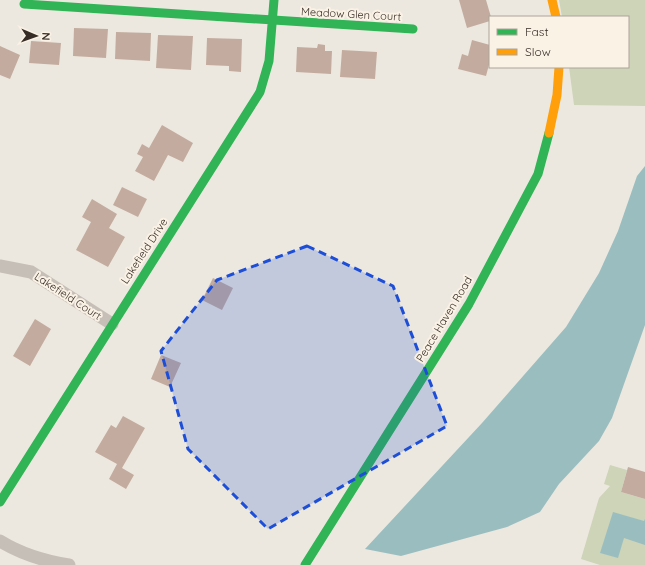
<svg xmlns="http://www.w3.org/2000/svg" width="645" height="565" font-family="Quicksand,sans-serif">
<style>
.green{fill:#cdd4b8}
.water{fill:#9abec0}
.building{fill:#c3ac9f}
.lines{fill:none;stroke-linecap:round;stroke-linejoin:round}
.street{stroke:#c6bfb8;stroke-width:13}
.fast{stroke:#30b455;stroke-width:9}
.slow{stroke:#ff9f0a;stroke-width:9}
.marked{fill:#1d4ed8;fill-opacity:0.2;stroke:#1d4ed8;stroke-width:3;stroke-dasharray:8 5;stroke-linejoin:round}
.labels{text-anchor:middle;dominant-baseline:central;stroke-width:4;stroke-linejoin:round;paint-order:stroke}
.street-label{font-size:11px;fill:#372d26;stroke:#fbf2e6}
</style>
<rect width="100%" height="100%" fill="#ede8df"/>
<path class="green" d="M559,0H645V106L574,105L569,67H628V17H562Z
M610,465L627,470L621,492L645,499V565H600L581,559L599,498L610,486L604,484Z"/>
<path class="water" d="M645,166V325L612,418L599,441L559,484L540,512L507,527L401,556L365,549L482,423L566,327L599,273L618,231L637,176Z
M613,512L644,521L645,519V545L624,538L618,558L600,553Z"/>
<path class="building" d="M459,0H486L491,17L490,21L467,28Z
M74,28L108,29L106,58L73,56Z
M116,32L151,33L150,61L115,59Z
M158,35L193,36L191,70L156,68Z
M207,38L242,39L241,72L229,71V66L206,65Z
M472,40L490,45V61L486,76L458,69L462,54L468,56Z
M31,41L61,43L59,65L29,63Z
M318,44L325,45V51H332L331,74L296,72L297,47L317,48Z
M0,46L20,55L10,79L0,75Z
M342,50L377,52L375,79L340,77Z
M162,125L193,143L183,162L168,155L154,181L135,171L143,157L137,154L142,144L149,148Z
M122,187L147,199L138,217L113,205Z
M92,199L117,214L109,228L125,237L108,267L76,250L91,222L82,217Z
M213,278L233,288L222,310L202,300Z
M35,319L51,329L30,366L13,356Z
M161,355L181,363L170,387L151,379Z
M123,416L145,428L122,468L134,475L126,489L109,479L117,464L95,452L111,425L116,428Z
M628,467L645,472V499L621,492Z"/>
<g class="lines">
<path class="street" d="M0,266L31,272L112,324
M0,541C21,554 44,561 69,565"/>
<path class="fast" d="M24,4L413,29
M0,502L260,92L269,61L274,0
M305,565L469,304L538,174L549,133"/>
<path class="slow" d="M552,0L556,17
M549,133L557,95L559,67"/>
</g>
<path class="marked" d="M307,246L393,286L447,426L268,529L188,449L161,351L217,280Z"/>
<g class="labels">
<g class="street-label">
<text transform="translate(351 14) rotate(3)">Meadow Glen Court</text>
<text transform="translate(144 251) rotate(-57)">Lakefield Drive</text>
<text transform="translate(68 296) rotate(33)">Lakefield Court</text>
<text transform="translate(444 319) rotate(-59)">Peace Haven Road</text>
</g>
</g>
<rect x="489" y="16" width="140" height="52" fill="#fbf2e6" stroke="#ada399"/>
<rect x="497" y="29" width="20" height="6" fill="#30b455" stroke="#ada399"/>
<text x="525" y="36" font-size="12" fill="#372d26">Fast</text>
<rect x="497" y="49" width="20" height="6" fill="#ff9f0a" stroke="#ada399"/>
<text x="525" y="56" font-size="12" fill="#372d26">Slow</text>
<g transform="translate(36 36) rotate(92)" stroke="#fbf2e6" stroke-width="3" paint-order="stroke">
<path d="M0-3L7 15L0 10L-7 15Z" fill="#372d26"/>
<text y="-6" font-size="11" font-weight="bold" text-anchor="middle" fill="#372d26">N</text>
</g>
</svg>
